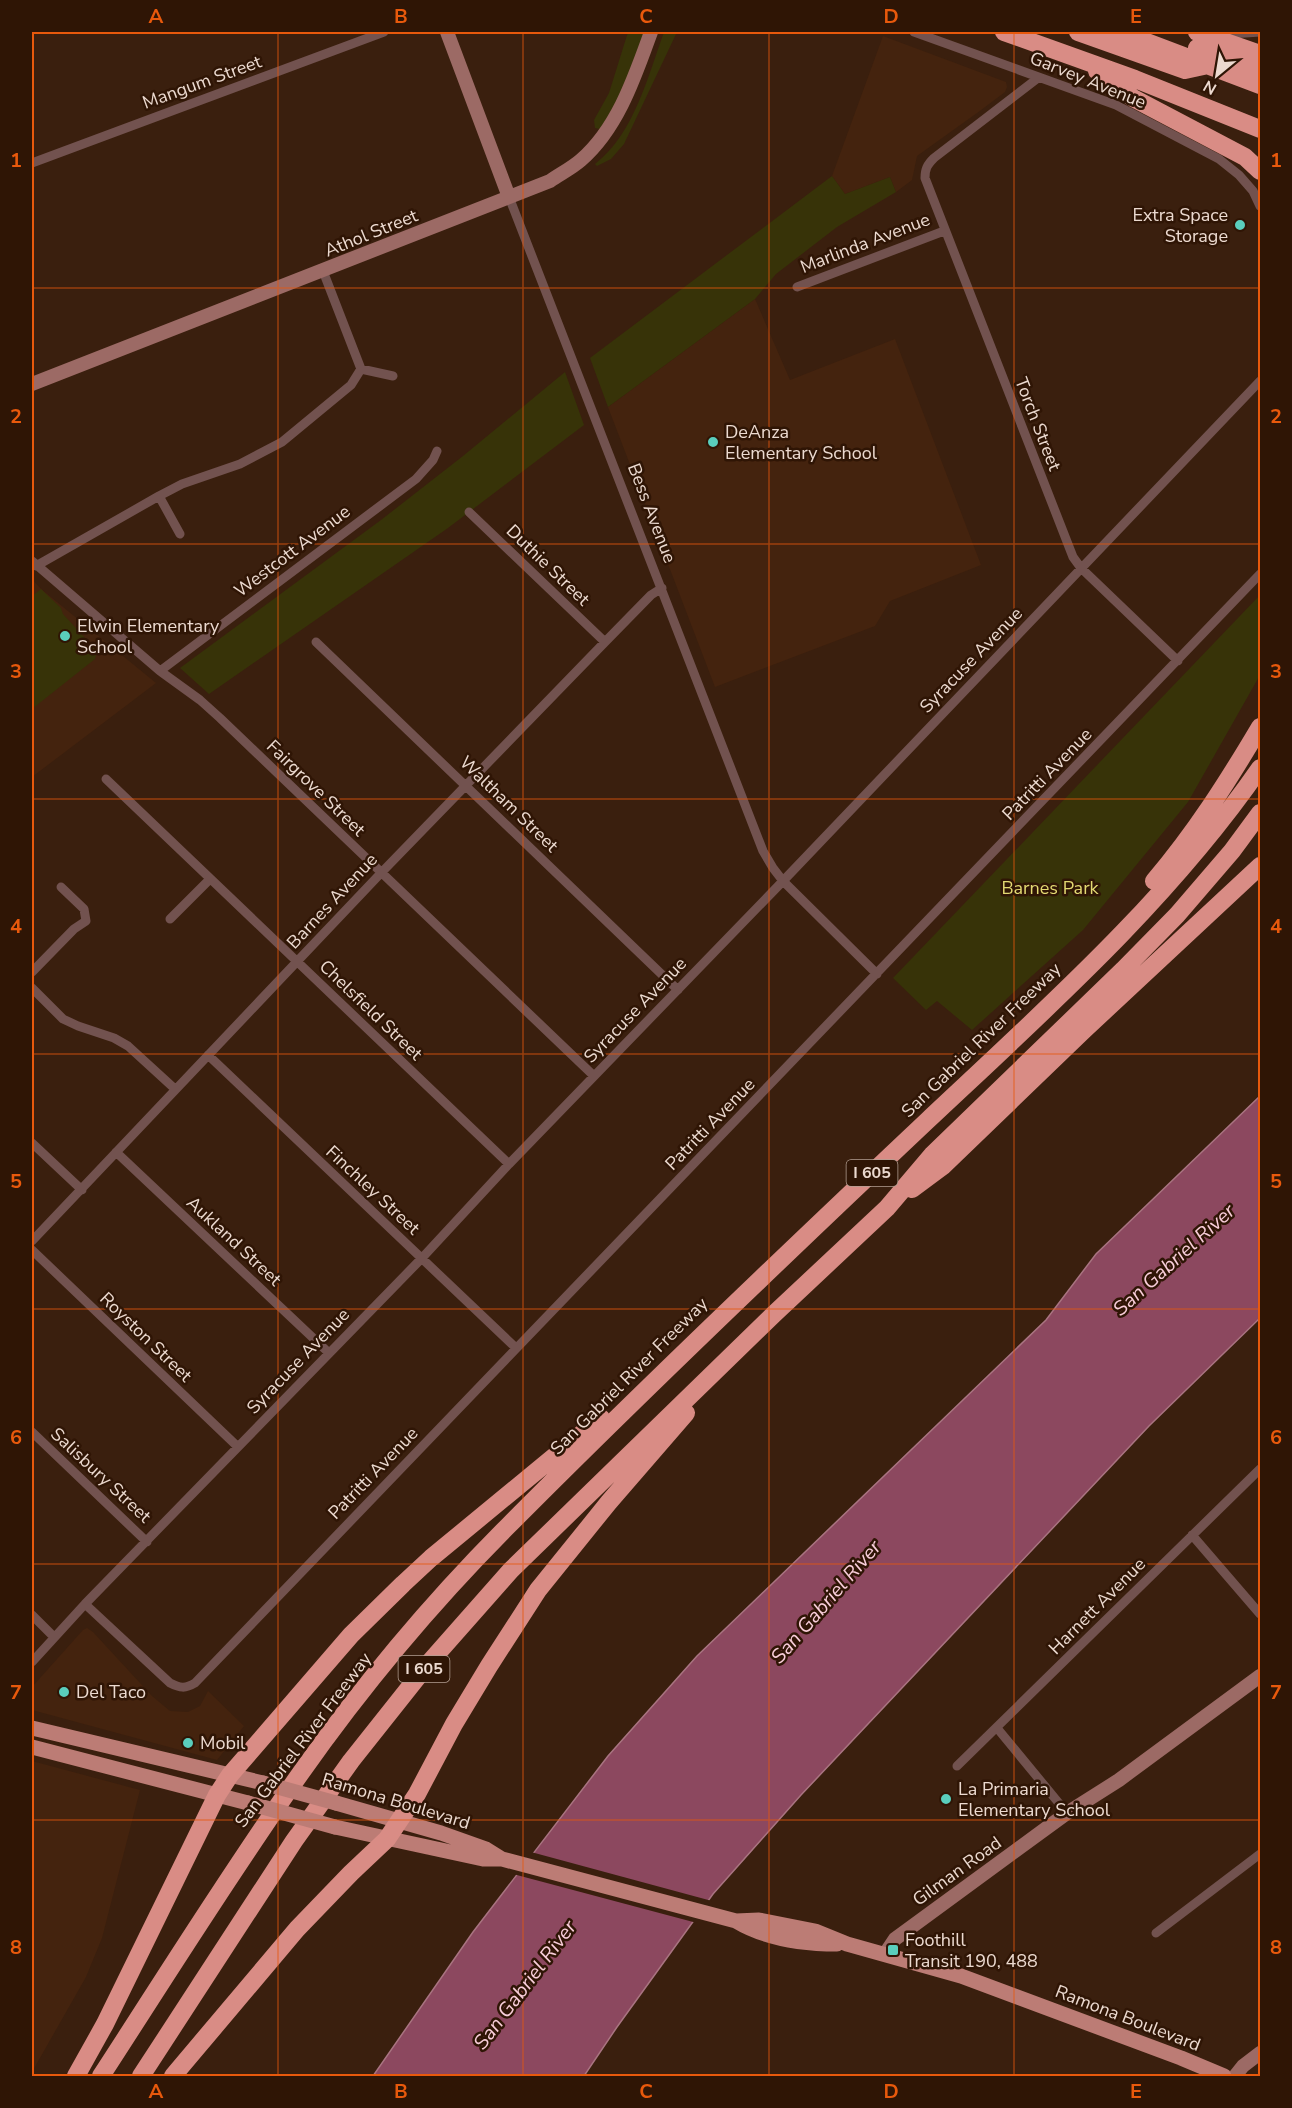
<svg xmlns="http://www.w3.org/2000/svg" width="1292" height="2108" font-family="'Nunito Sans',sans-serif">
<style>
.built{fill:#44230e}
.green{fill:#373308}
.water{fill:#8c485f;stroke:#a97481;stroke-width:1.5}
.pier{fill:#3a1f0e}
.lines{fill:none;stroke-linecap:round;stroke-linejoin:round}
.street{stroke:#72524f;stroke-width:9}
.secondary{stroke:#9c6a65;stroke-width:14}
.primary{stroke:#bc7c75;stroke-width:15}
.highway{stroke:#d98c85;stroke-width:18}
.primary-bridge{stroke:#bc7c75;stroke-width:15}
.grid{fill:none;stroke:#e8590c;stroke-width:1.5;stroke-opacity:0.55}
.poi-dot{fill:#5acebd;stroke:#2f1505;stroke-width:2}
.labels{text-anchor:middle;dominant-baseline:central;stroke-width:5;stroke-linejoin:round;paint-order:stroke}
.shield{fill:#2f1505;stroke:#b39f93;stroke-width:1.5}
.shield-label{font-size:16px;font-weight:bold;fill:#ecdad0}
.street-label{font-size:18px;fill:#ecdad0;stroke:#2f1505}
.poi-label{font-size:18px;fill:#ecdad0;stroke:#2f1505;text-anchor:start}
.park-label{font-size:18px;fill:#e3d972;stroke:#2f1505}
.water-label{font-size:20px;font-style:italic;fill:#f9ceda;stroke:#2f1505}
.neatline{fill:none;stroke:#e8590c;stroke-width:2}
.grid-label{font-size:20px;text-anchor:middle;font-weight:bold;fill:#e8590c}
</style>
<rect width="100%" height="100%" fill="#3a1f0e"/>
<path class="built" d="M883,36L1006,82L1007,87L1005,92L977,113L917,156L912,180L896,192L890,177L845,194L832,176Z
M755,299L790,380L895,339L981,565L890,601L875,626L715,687L608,407Z
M32,579L41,589L156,683L32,777Z
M87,1628L93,1632L152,1696L170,1711L188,1712L200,1706L208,1691L244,1726L217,1760L32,1710V1687L83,1630Z
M32,1761L140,1790L102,1938L86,1977L32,2072Z"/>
<path class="green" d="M628,32H644L619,99L600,129L595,128L594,120L609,93Z
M664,32H677L624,144L611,159L597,166L595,164C634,134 648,76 664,32Z
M832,176L845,194L890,177L896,192L837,227L776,274L755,299L608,407L590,358Z
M565,372L584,425L448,528L209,694L180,668L381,520L463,456Z
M41,589L61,608L63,614L97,651L95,659L32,709V596Z
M1260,595V675L1188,802L1083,930L972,1030L937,1001L926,1010L893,978Z"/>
<path class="water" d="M1260,1096V1318L1149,1426L801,1795L713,1894L617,2027L584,2076H373L473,1932L608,1756L697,1656L1046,1320L1096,1254Z"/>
<path class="pier" d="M531,1852L712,1901L697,1923L513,1874Z"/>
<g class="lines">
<path class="street" d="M914,32L1116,105L1219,159L1239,175L1253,191L1260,206
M1221,32L1231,34L1260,32
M1038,78L934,158C927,165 925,169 925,178L1073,557L1081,568L1178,661
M32,163L384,32
M509,197L763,851L773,868L783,881L877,974
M323,271L361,369
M797,287L944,231
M159,496L180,534
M469,512L605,642
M32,561L160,671L200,700L220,718L594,1076
M36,566L159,496L182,484L240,464L282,442L351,385L361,369L393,376
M316,642L678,990
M160,671L416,479L433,460L437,451
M106,779L509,1164
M170,919L210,879
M32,972L74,929L86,921L84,909L61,887
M32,988L63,1019L78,1026L114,1038L128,1046L175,1089
M208,1055L516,1348
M32,1143L82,1190
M116,1152L329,1353
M32,1241L381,873L605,642L651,595L662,588
M32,1250L238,1447
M32,1432L147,1542
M1192,1535L1260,1614
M85,1604L170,1683C180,1688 185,1689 195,1683L1260,574
M32,1615L54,1637
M32,1662L85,1604L422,1258L509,1164L783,881L1260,381
M997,1728L1067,1813
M957,1766L1260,1469
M1156,1933L1260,1854"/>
<path class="secondary" d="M447,32L509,197
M32,384L550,181C560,174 572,168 581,160C618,128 635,76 651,32
M885,1954L895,1939L1067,1813L1119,1780L1260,1676
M1235,2076L1243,2066L1260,2053"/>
<path class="primary" d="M32,1728L263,1783
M32,1747L248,1803
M336,1803L441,1833L486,1849L502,1859
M335,1827L483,1859H502L736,1921L759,1920L815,1931L847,1944L961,1976L1181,2058L1224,2076
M736,1921C766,1939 803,1944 837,1944"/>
<path class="highway" d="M1004,32L1135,79L1260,129
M1078,32L1185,70L1208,65
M1120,32L1260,85
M1197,32L1260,54
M1197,48L1260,68
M1097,71L1133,98L1245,157L1260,171
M1154,881C1195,833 1228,781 1260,727
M912,1189L943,1166L1084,1030L1260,866
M76,2076L105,2024L217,1795L230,1775L351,1635L403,1584L431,1558L601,1418
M101,2076C166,1976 230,1873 300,1774C362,1686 433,1601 509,1525C646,1387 787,1253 928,1120C1045,1010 1168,901 1260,768
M141,2076L294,1841L351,1761L428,1664L511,1570L773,1315L887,1208L932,1155L1123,970L1177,915L1232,851L1260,813
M173,2076L297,1929L351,1873L387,1839L417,1794L454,1724L489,1666L538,1590L609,1502L686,1413"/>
<path class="primary-bridge" d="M263,1783L336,1803
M248,1803L335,1827"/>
</g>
<path class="grid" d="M278,32V2076M523,32V2076M769,32V2076M1014,32V2076M32,288H1260M32,544H1260M32,799H1260M32,1054H1260M32,1309H1260M32,1564H1260M32,1820H1260"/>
<g class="poi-dot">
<circle cx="1240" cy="225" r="6"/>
<circle cx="713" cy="442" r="6"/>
<circle cx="65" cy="636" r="6"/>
<circle cx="64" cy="1692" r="6"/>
<circle cx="188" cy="1743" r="6"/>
<circle cx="946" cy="1799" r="6"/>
<rect x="887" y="1944" width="12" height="12" rx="3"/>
</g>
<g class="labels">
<g class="shield">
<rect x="846.5" y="1160" width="51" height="26" rx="4.5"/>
<rect x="398.5" y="1656" width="51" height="26" rx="4.5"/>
</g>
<g class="shield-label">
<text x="872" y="1173">I 605</text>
<text x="424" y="1669">I 605</text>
</g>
<g class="street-label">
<text transform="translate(1088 80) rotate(22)">Garvey Avenue</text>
<text transform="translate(202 82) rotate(-20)">Mangum Street</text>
<text transform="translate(371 233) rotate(-22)">Athol Street</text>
<text transform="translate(865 243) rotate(-21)">Marlinda Avenue</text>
<text transform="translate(1038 424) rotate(69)">Torch Street</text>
<text transform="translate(652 513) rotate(69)">Bess Avenue</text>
<text transform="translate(292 551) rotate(-37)">Westcott Avenue</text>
<text transform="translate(548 565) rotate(44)">Duthie Street</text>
<text transform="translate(971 660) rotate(-46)">Syracuse Avenue</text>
<text transform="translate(1047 774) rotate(-46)">Patritti Avenue</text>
<text transform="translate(316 788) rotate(44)">Fairgrove Street</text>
<text transform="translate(509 804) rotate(44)">Waltham Street</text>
<text transform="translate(332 901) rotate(-47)">Barnes Avenue</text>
<text transform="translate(371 1010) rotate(44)">Chelsfield Street</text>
<text transform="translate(635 1010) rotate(-46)">Syracuse Avenue</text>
<text transform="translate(981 1040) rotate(-44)">San Gabriel River Freeway</text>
<text transform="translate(710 1124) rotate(-46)">Patritti Avenue</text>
<text transform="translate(373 1190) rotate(43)">Finchley Street</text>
<text transform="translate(234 1241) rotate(43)">Aukland Street</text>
<text transform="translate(146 1337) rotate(44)">Royston Street</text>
<text transform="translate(298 1361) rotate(-46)">Syracuse Avenue</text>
<text transform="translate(629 1376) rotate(-45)">San Gabriel River Freeway</text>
<text transform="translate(373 1473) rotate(-46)">Patritti Avenue</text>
<text transform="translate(101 1475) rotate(43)">Salisbury Street</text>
<text transform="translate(1097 1606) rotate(-45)">Harnett Avenue</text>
<text transform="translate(303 1740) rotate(-53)">San Gabriel River Freeway</text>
<text transform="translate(396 1801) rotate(17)">Ramona Boulevard</text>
<text transform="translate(957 1871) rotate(-36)">Gilman Road</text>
<text transform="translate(1128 2018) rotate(21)">Ramona Boulevard</text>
</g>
<g class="poi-label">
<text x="1228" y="215" text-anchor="end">Extra Space<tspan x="1228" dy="21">Storage</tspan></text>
<text x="725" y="432">DeAnza<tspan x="725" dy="21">Elementary School</tspan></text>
<text x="77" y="626">Elwin Elementary<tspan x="77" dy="21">School</tspan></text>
<text x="76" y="1692">Del Taco</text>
<text x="200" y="1743">Mobil</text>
<text x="958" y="1789">La Primaria<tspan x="958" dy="21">Elementary School</tspan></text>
<text x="905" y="1940">Foothill<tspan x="905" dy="21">Transit 190, 488</tspan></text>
</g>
<g class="park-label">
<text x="1050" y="888">Barnes Park</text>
</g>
<g class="water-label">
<text transform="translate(1174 1260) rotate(-42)">San Gabriel River</text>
<text transform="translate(826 1602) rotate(-49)">San Gabriel River</text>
<text transform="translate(525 1985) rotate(-53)">San Gabriel River</text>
</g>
</g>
<rect width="1292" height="2108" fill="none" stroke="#2f1505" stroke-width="66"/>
<g transform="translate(1217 75) rotate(210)" stroke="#2f1505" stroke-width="4.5" paint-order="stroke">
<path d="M0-4.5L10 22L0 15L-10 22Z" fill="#ecdad0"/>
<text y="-9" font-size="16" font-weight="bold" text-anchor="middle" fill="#ecdad0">N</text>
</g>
<rect x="33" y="33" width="1226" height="2042" class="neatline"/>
<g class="grid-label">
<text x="156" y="23">A</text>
<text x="401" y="23">B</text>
<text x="646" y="23">C</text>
<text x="891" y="23">D</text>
<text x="1136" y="23">E</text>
<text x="16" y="167">1</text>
<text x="1276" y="167">1</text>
<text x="16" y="423">2</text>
<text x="1276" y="423">2</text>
<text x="16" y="678">3</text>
<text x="1276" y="678">3</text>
<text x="16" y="933">4</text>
<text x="1276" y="933">4</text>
<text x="16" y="1188">5</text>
<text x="1276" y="1188">5</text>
<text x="16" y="1444">6</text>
<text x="1276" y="1444">6</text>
<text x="16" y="1699">7</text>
<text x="1276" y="1699">7</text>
<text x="16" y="1954">8</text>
<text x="1276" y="1954">8</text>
<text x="156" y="2098">A</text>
<text x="401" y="2098">B</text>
<text x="646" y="2098">C</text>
<text x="891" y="2098">D</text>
<text x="1136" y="2098">E</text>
</g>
</svg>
